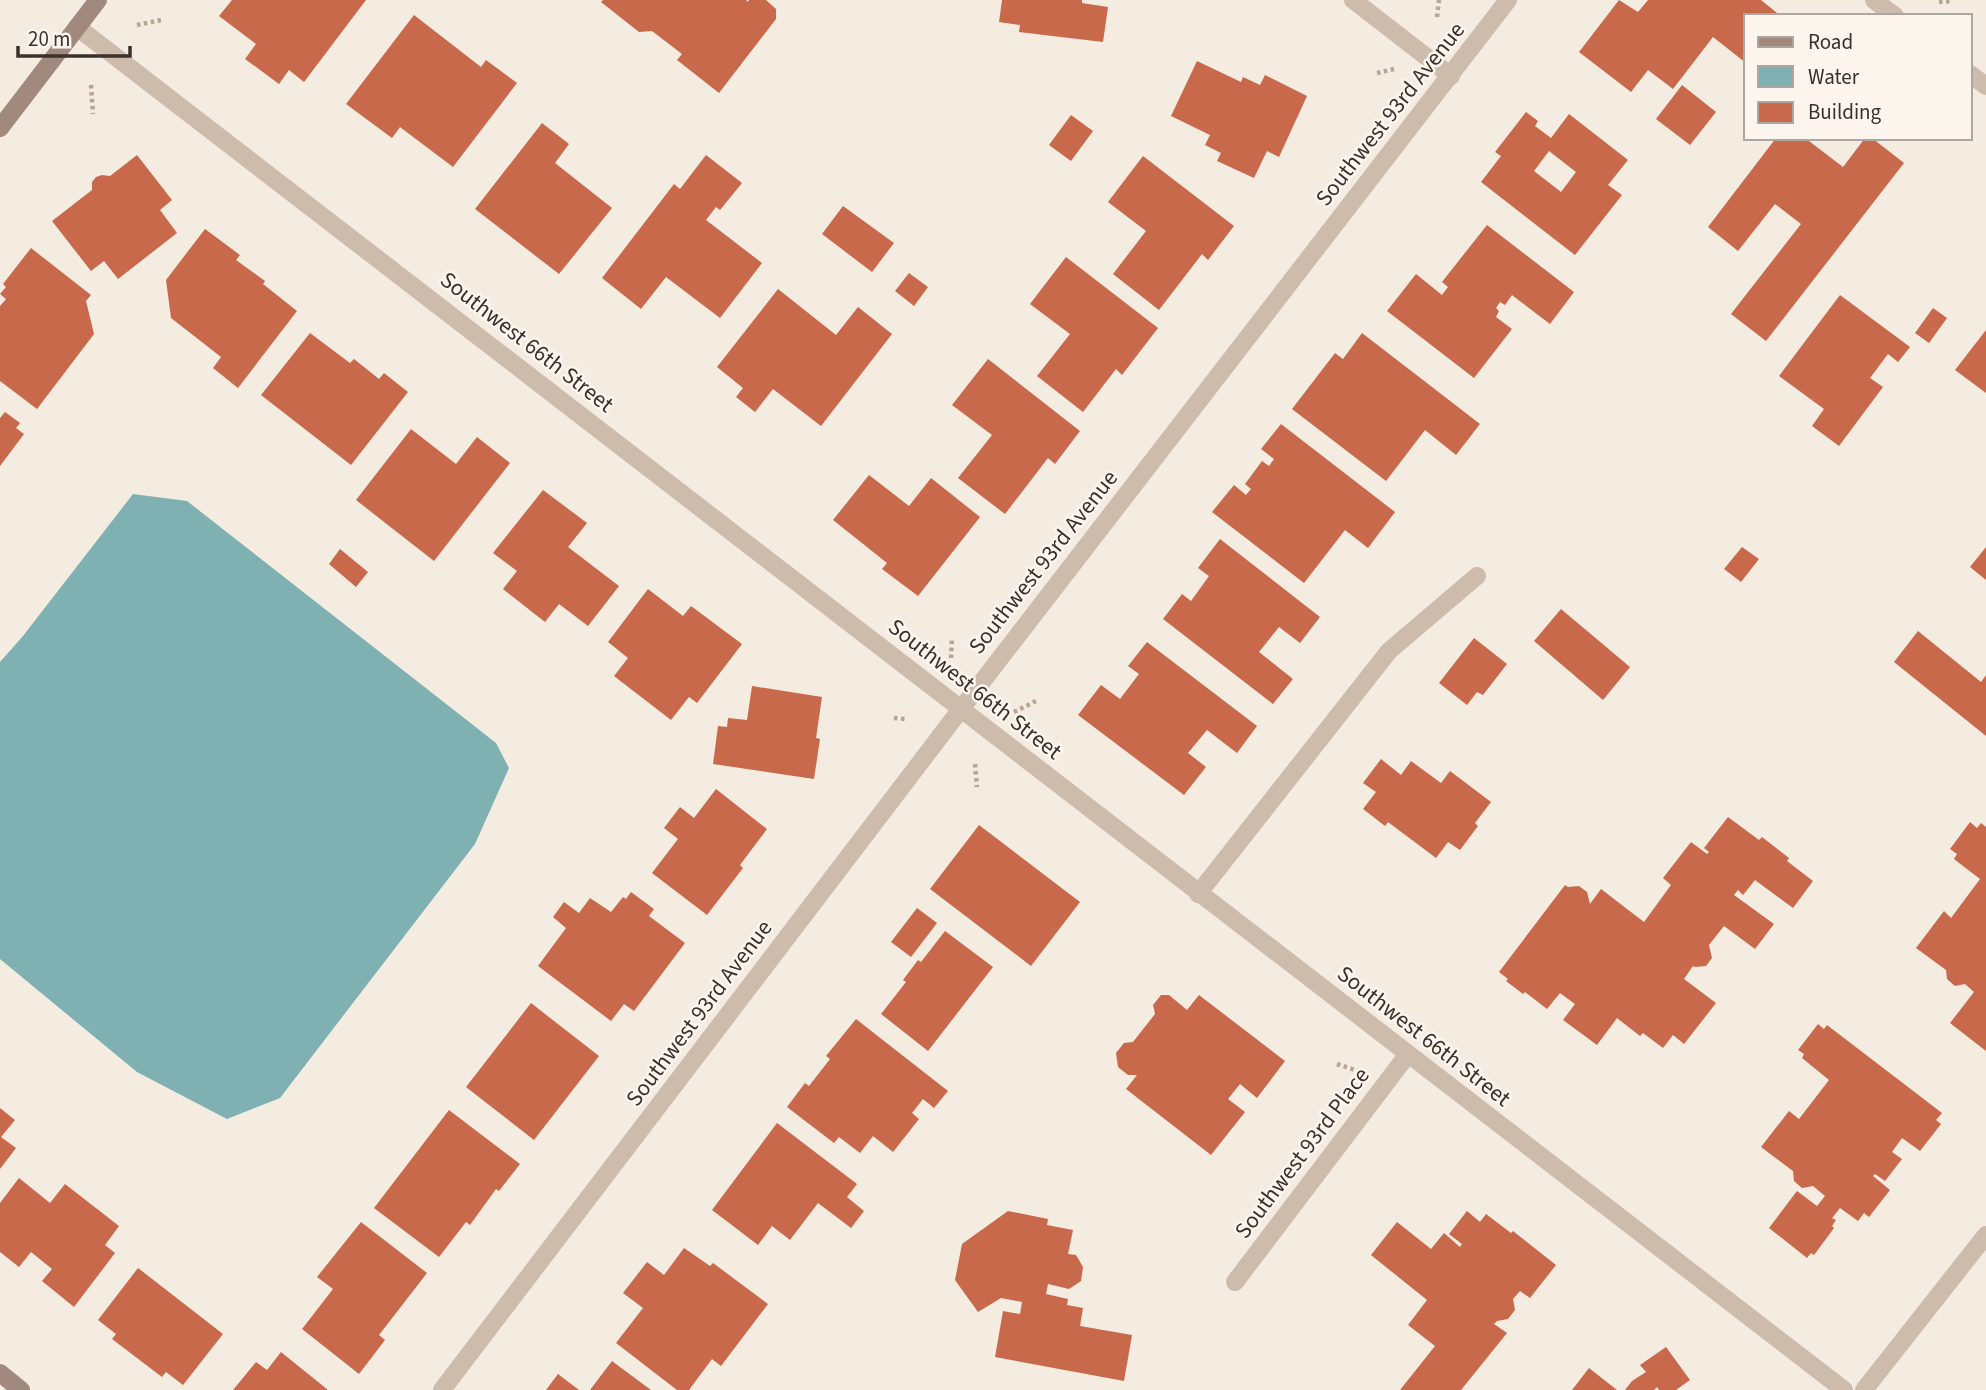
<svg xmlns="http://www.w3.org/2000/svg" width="1986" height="1390" font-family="'Source Sans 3',sans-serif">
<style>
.water{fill:#7fb0b2}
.building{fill:#c8694b;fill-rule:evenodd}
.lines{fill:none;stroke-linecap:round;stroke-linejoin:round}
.path{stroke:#b9a596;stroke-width:4.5;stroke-dasharray:3.5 3.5;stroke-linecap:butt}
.lane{stroke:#cdbbac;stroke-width:18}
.street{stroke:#cdbbac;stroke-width:18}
.secondary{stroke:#a18a7d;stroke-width:18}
.labels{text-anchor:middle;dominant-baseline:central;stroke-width:5;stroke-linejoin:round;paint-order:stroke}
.street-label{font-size:23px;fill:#3b302b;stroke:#fbf5ee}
</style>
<rect width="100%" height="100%" fill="#f4ebe1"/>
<path class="water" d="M133,494L187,501L496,743L509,768L475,844L280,1098L227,1119L137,1072L0,959V662L23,636Z"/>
<path class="building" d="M232,0H366L304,82L289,70L279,84L245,59L256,44L219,16Z
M603,0H746L748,2L749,0H766L776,9V19L719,93L677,60L682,54L652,31L639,32L601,2Z
M1002,0H1082V3L1108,7L1103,42L1019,32L1020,25L999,22Z
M1619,0L1638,12L1648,0H1761L1781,16H1746V63L1713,37L1673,89L1648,70L1631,92L1579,52Z
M414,15L481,67L486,60L517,83L453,167L400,127L392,138L346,104Z
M1197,61L1241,82L1243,77L1260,85L1265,75L1307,96L1279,157L1267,151L1254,178L1217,161L1221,153L1205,145L1210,135L1171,116Z
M1682,85L1716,112L1690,145L1656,119Z
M1526,112L1538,121L1535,126L1551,138L1569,114L1628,160L1608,185L1622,195L1575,255L1481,182L1501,156L1495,152ZM1549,151L1576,172L1561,192L1534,171Z
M1071,115L1093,131L1071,161L1049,145Z
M542,123L569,144L555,163L612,208L559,274L475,209Z
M1776,138H1811L1809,141L1843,167L1865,138H1872L1904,163L1766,341L1731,314L1801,224L1775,204L1738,251L1708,227Z
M137,155L172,200L160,210L177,233L118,279L104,261L91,271L52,221L92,190V182L96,177L102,175L110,176Z
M706,155L742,183L720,210L716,207L706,220L762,263L720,318L666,277L641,309L602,278L674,184L680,189Z
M1143,156L1234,226L1208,260L1202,254L1159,310L1113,274L1146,231L1108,202Z
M843,206L894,243L872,272L822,234Z
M1487,225L1574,292L1550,324L1512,295L1505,305L1500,302L1496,308L1499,311L1496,317L1512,329L1474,378L1387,311L1416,274L1442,295L1448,287L1442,282Z
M205,229L240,255L236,260L265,281L263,284L297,311L238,388L213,368L221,357L171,318L166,280Z
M31,248L91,295L86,301L94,334L37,409L0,381V306L6,299L0,294L6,287L3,284Z
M1066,257L1158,328L1122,375L1116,369L1083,412L1037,376L1070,334L1030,304Z
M909,273L928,287L914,306L895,291Z
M778,289L836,335L858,307L892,334L821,426L773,389L755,412L736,397L743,388L717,367Z
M1840,295L1910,347L1898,362L1888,354L1870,378L1883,387L1839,446L1812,426L1824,409L1779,376Z
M1933,308L1947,318L1929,343L1915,333Z
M1986,330V393L1955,370Z
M310,333L350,363L354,359L379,379L384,373L408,392L351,465L261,395Z
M1362,333L1480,424L1456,455L1425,430L1386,481L1292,409L1335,353L1343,359Z
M988,359L1080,431L1055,464L1048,458L1005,514L958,478L992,435L952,405Z
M5,412L20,423L16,428L24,434L0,466V418Z
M1281,424L1395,512L1368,548L1345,530L1304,583L1212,512L1234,485L1246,495L1251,489L1245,484L1262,461L1269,466L1274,459L1261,449Z
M411,429L456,464L477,437L510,463L434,561L356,500Z
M869,475L909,506L931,478L980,517L918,596L882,569L887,563L833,520Z
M543,490L587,523L568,547L619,586L588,626L559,604L545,622L503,589L517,571L493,553Z
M1220,539L1320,617L1300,643L1279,627L1259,652L1293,679L1273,704L1163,619L1182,594L1191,601L1209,576L1198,568Z
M1742,547L1759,559L1741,582L1724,569Z
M1986,547V580L1970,567Z
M340,549L368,572L356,587L329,564Z
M648,589L683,616L691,606L742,644L697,703L689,697L671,720L614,676L628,658L608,642Z
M1561,609L1630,667L1603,700L1534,641Z
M1918,631L1981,682L1986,675V736L1894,662Z
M1474,638L1507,664L1483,695L1477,692L1467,705L1439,683Z
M1147,642L1257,726L1237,753L1207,730L1188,753L1206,767L1184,795L1078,715L1101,685L1120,699L1139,674L1128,666Z
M752,686L822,697L816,738L820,739L814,779L713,764L718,726L727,727L728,718L747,720Z
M1381,759L1401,775L1411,761L1441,783L1450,771L1491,802L1475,823L1478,826L1460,850L1448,842L1436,858L1388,822L1385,826L1363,809L1376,792L1363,783Z
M716,789L767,829L740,865L743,868L707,915L652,873L678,839L664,828L680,807L694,818Z
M1728,817L1759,840L1762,837L1789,858L1787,861L1813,881L1793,908L1755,880L1743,895L1738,890L1734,895L1774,924L1755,949L1724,926L1709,945L1712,958L1706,966L1695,967L1693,966L1684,979L1716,1003L1684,1044L1673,1035L1663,1048L1643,1033L1640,1036L1617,1018L1597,1045L1563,1020L1575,1004L1560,993L1547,1009L1525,992L1523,994L1506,981L1508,979L1499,972L1565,885L1568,887L1579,886L1587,892L1590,904L1601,889L1644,922L1671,885L1663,878L1691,842L1707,854L1709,852L1704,848Z
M1970,822L1977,828L1981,823L1986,827V1051L1950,1023L1974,992L1965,984L1955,986L1947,979L1946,970L1916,948L1944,911L1951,918L1980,879L1954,859L1957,854L1950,849Z
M979,825L1080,902L1031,966L930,889Z
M631,892L654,909L649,916L685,943L634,1011L624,1004L611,1021L538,966L566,928L553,917L564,902L579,913L590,898L611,912L623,897L626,899Z
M917,908L937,923L911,957L891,942Z
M945,931L993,967L928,1051L881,1014L906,982L903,980L918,960L921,962Z
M1161,995H1169L1187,1010L1199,995L1285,1061L1257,1098L1240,1084L1228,1099L1245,1112L1211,1155L1126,1089L1137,1075H1128L1118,1067L1116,1053L1124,1043L1133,1042L1155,1014L1153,1005Z
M531,1003L599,1056L534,1140L466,1087Z
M856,1019L948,1091L934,1108L923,1099L912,1113L919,1119L893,1152L873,1136L860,1153L839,1137L834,1143L787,1107L805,1083L809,1086L830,1059L826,1056Z
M1818,1024L1824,1029L1827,1025L1942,1113L1936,1120L1941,1124L1920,1151L1902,1138L1892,1152L1902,1159L1885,1181L1875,1174L1873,1176L1890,1190L1869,1217L1864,1213L1858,1221L1840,1208L1832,1218L1836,1220L1832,1226L1834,1228L1814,1255L1811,1253L1807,1258L1769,1228L1797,1191L1817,1206L1825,1196L1813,1186L1802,1188L1794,1181L1793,1171L1761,1147L1789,1111L1799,1119L1829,1080L1802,1058L1804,1054L1798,1050Z
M0,1108L15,1120L1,1137L16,1148L0,1169Z
M449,1110L520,1164L499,1191L496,1189L470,1225L466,1222L439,1257L374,1208Z
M777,1123L857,1184L847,1197L864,1211L851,1228L818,1203L790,1240L772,1226L758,1245L712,1210Z
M19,1178L50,1203L65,1184L119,1226L105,1245L115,1253L74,1307L42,1281L52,1269L31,1252L19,1267L0,1252V1203Z
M1008,1211L1048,1219L1047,1225L1073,1230L1068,1254L1076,1255L1083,1267L1081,1281L1069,1289L1048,1284L1046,1294L1068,1299L1067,1305L1083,1308L1080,1326L1132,1335L1124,1381L995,1357L1003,1311L1020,1314L1022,1302L1001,1298L978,1312L955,1280L962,1244Z
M1467,1211L1480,1222L1486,1214L1511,1233L1513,1231L1556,1265L1530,1298L1520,1291L1513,1299L1515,1310L1508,1319L1497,1321L1494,1324L1507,1333L1461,1390H1400L1435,1346L1408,1325L1427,1300L1371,1255L1397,1222L1431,1249L1444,1233L1460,1247L1462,1244L1449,1234Z
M361,1222L427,1273L379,1335L385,1340L359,1374L302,1329L333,1289L317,1277Z
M684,1248L710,1266L713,1263L768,1304L721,1366L712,1359L689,1390H677L616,1343L643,1308L623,1293L647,1262L664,1275Z
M138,1268L223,1334L183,1385L166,1372L162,1377L112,1339L116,1334L98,1320Z
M1666,1347L1690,1380L1676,1390H1659L1657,1387L1654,1390H1625L1632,1381L1646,1372L1640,1365Z
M281,1352L328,1390H233L256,1362L267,1370Z
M612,1361L624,1370L651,1390H590Z
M1589,1368L1617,1390H1572Z
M558,1374L579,1390H546Z"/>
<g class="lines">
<path class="path" d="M1939,2L1952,1
M1437,17L1439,0
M137,25L161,20
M1377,73L1394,69
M91,85L93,114
M951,658L952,639
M1014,712L1036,701
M894,718L905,719
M975,764L977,787
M1337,1064L1358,1071"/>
<path class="lane" d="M1198,894L1389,651L1477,576"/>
<path class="street" d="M1353,0L1451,76
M1874,0L1895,16
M77,27L1844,1390
M1970,74L1986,86
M1235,1282L1408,1054
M442,1390L961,709L1508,0
M1864,1390L1986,1235"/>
<path class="secondary" d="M0,128L98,0
M0,1373L21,1390"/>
</g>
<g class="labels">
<g class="street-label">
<text transform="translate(1390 114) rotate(-52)">Southwest 93rd Avenue</text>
<text transform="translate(527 342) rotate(38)">Southwest 66th Street</text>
<text transform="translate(1043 562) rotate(-52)">Southwest 93rd Avenue</text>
<text transform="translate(975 689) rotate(38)">Southwest 66th Street</text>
<text transform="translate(699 1013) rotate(-53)">Southwest 93rd Avenue</text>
<text transform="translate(1424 1036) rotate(38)">Southwest 66th Street</text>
<text transform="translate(1302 1153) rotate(-53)">Southwest 93rd Place</text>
</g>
</g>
<rect x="1744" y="14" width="228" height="126" fill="#fbf5ee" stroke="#aea6a0" stroke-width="2"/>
<rect x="1758" y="37" width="35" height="10" fill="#a18a7d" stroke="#aea6a0" stroke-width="2"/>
<text x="1808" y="49" font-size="21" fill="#3b302b">Road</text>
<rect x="1758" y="66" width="35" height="21" fill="#7fb0b2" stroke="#aea6a0" stroke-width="2"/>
<text x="1808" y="84" font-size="21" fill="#3b302b">Water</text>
<rect x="1758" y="102" width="35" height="21" fill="#c8694b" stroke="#aea6a0" stroke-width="2"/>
<text x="1808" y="119" font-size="21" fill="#3b302b">Building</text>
<path d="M18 46v10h112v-10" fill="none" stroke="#3b302b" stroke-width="3.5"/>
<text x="28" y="46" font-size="21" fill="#3b302b" stroke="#fbf5ee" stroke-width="5" paint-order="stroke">20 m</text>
</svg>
